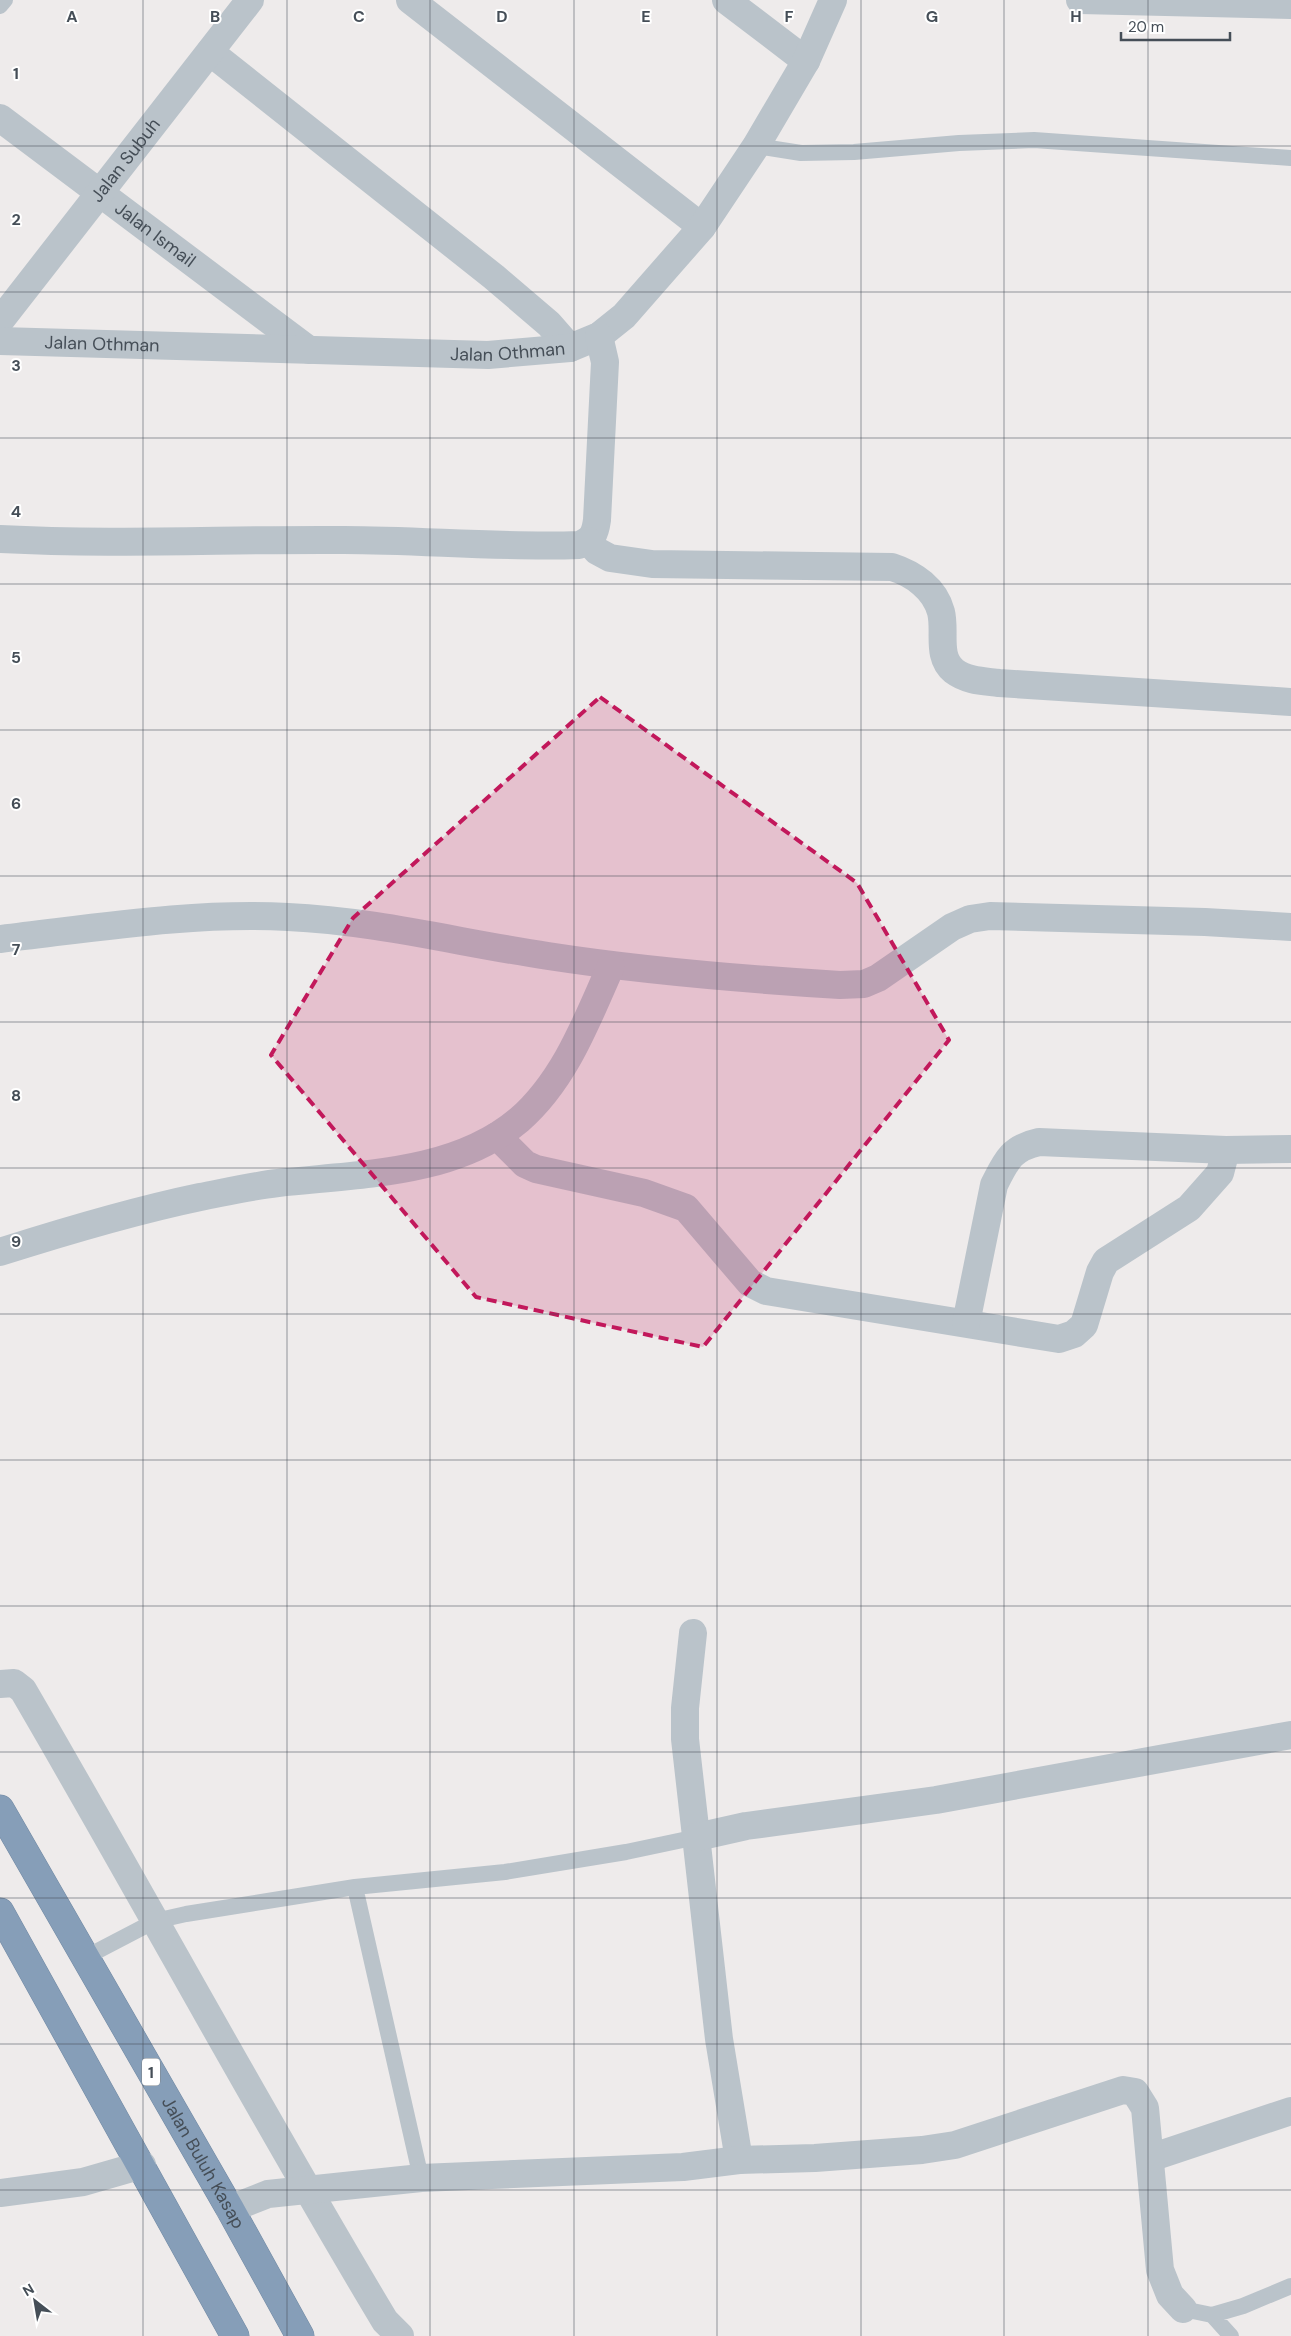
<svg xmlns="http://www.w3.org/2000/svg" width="1291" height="2336" font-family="'DM Sans',sans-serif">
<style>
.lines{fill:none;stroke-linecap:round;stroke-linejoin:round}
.highway-casing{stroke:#7189a3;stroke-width:29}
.lane{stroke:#bac3ca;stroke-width:16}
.street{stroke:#bac3ca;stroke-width:28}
.highway{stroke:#869eb8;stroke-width:28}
.marked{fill:#c2185b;fill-opacity:0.2;stroke:#c2185b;stroke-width:4;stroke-dasharray:10 6;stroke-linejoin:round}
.grid{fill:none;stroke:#454e57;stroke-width:1;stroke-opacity:0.55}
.labels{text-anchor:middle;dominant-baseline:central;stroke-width:4;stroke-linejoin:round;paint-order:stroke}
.shield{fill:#fff;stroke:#7d8389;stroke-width:1}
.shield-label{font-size:16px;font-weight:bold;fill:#454e57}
.street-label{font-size:18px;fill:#454e57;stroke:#fff}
.grid-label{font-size:16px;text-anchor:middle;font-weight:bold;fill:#454e57;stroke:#fff;stroke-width:4;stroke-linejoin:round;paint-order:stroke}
</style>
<rect width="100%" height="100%" fill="#eeebeb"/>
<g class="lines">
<defs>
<g id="highway">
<path id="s4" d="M0,1809L230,2209L300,2336"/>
<path d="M0,1912L235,2336"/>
</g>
</defs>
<use href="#highway" class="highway-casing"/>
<path class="lane" d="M0,6L5,0
M756,146L801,153L854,152L959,143L1034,140L1291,158
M355,1887L421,2178
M86,1957L155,1921L186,1914L355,1887L505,1872L626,1852L697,1837
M1183,2309L1212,2315L1243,2306L1291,2286
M1212,2315L1231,2336"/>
<g class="street">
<path d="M410,0L702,227"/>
<path d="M726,0L806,61"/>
<path d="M1080,0L1291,5"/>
<path d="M210,52L494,277L549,324L570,348"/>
<path id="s1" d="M0,118L309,350"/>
<path id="s2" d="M0,321L250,0"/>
<path id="s3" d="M0,341L488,355L570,348L599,336L624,316L702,227L756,146L806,61L833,0"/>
<path d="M0,539C115,545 229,539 344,540C422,540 501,548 579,545C593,539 595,534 597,520L605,362L599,336"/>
<path d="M588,541L597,551L610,558L652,564L892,567C914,574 935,589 941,612C946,632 936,656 954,671C967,681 984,681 999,683L1291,702"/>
<path d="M0,939C96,928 191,912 288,917C376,921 461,943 548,956C645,971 742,979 840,985L864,984L878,978L952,927L970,919L990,916L1205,922L1291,927"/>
<path d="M497,1136L525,1164L536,1169L644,1193L686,1208L750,1283L766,1291L1059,1339L1074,1334L1084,1325L1100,1272L1106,1261L1189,1208L1220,1173L1226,1150"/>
<path d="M0,1252C66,1231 133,1211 200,1197C226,1192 252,1186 278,1183C358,1174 454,1175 519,1120C565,1080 587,1020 611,966"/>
<path d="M966,1323L994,1185C1006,1161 1011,1148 1039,1142L1226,1150L1291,1149"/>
<path d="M693,1633L685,1708V1739L719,2039L739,2160"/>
<path d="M0,1684L14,1683L23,1690C145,1899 260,2113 385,2321L400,2336"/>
<path d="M697,1837L746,1826L936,1800L1291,1735"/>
<path d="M1150,2158L1291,2111"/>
<path d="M0,2193L83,2182L142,2165"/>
<path d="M230,2209L268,2194L421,2178L683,2167L739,2160L815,2158L922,2150L955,2145L1123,2090L1135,2092L1145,2108L1160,2270L1170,2295L1183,2309"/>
</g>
<use href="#highway" class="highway"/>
</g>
<path class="marked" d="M600,697L857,883L949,1040L703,1347L476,1297L271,1055L353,918Z"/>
<path class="grid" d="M143,0V2336M287,0V2336M430,0V2336M574,0V2336M717,0V2336M861,0V2336M1004,0V2336M1148,0V2336M0,146H1291M0,292H1291M0,438H1291M0,584H1291M0,730H1291M0,876H1291M0,1022H1291M0,1168H1291M0,1314H1291M0,1460H1291M0,1606H1291M0,1752H1291M0,1898H1291M0,2044H1291M0,2190H1291"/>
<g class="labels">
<rect class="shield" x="142" y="2058.5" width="18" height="27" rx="4"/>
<g class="shield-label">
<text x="151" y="2072">1</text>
</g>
<g class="street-label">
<text stroke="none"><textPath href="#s2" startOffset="204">Jalan Subuh</textPath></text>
<text stroke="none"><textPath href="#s1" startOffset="194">Jalan Ismail</textPath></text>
<text stroke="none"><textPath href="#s3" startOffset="102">Jalan Othman</textPath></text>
<text stroke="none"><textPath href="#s3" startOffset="508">Jalan Othman</textPath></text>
<text stroke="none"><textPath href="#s4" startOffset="408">Jalan Buluh Kasap</textPath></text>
</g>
</g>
<g class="grid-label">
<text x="72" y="22">A</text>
<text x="215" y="22">B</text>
<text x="359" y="22">C</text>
<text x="502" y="22">D</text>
<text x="646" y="22">E</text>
<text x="789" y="22">F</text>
<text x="932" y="22">G</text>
<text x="1076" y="22">H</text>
<text x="16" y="79">1</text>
<text x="16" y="225">2</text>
<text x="16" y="371">3</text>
<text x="16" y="517">4</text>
<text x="16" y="663">5</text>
<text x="16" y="809">6</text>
<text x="16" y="955">7</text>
<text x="16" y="1101">8</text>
<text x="16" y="1247">9</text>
</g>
<g transform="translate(35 2301) rotate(329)" stroke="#ffffff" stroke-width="4" paint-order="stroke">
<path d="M0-4L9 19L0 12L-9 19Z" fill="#454e57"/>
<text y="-8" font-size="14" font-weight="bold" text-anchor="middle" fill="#454e57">N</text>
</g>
<path d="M1121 32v8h109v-8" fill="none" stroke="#454e57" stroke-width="2.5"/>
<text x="1128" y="32" font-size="15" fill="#454e57" stroke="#ffffff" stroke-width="4" paint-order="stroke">20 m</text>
</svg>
